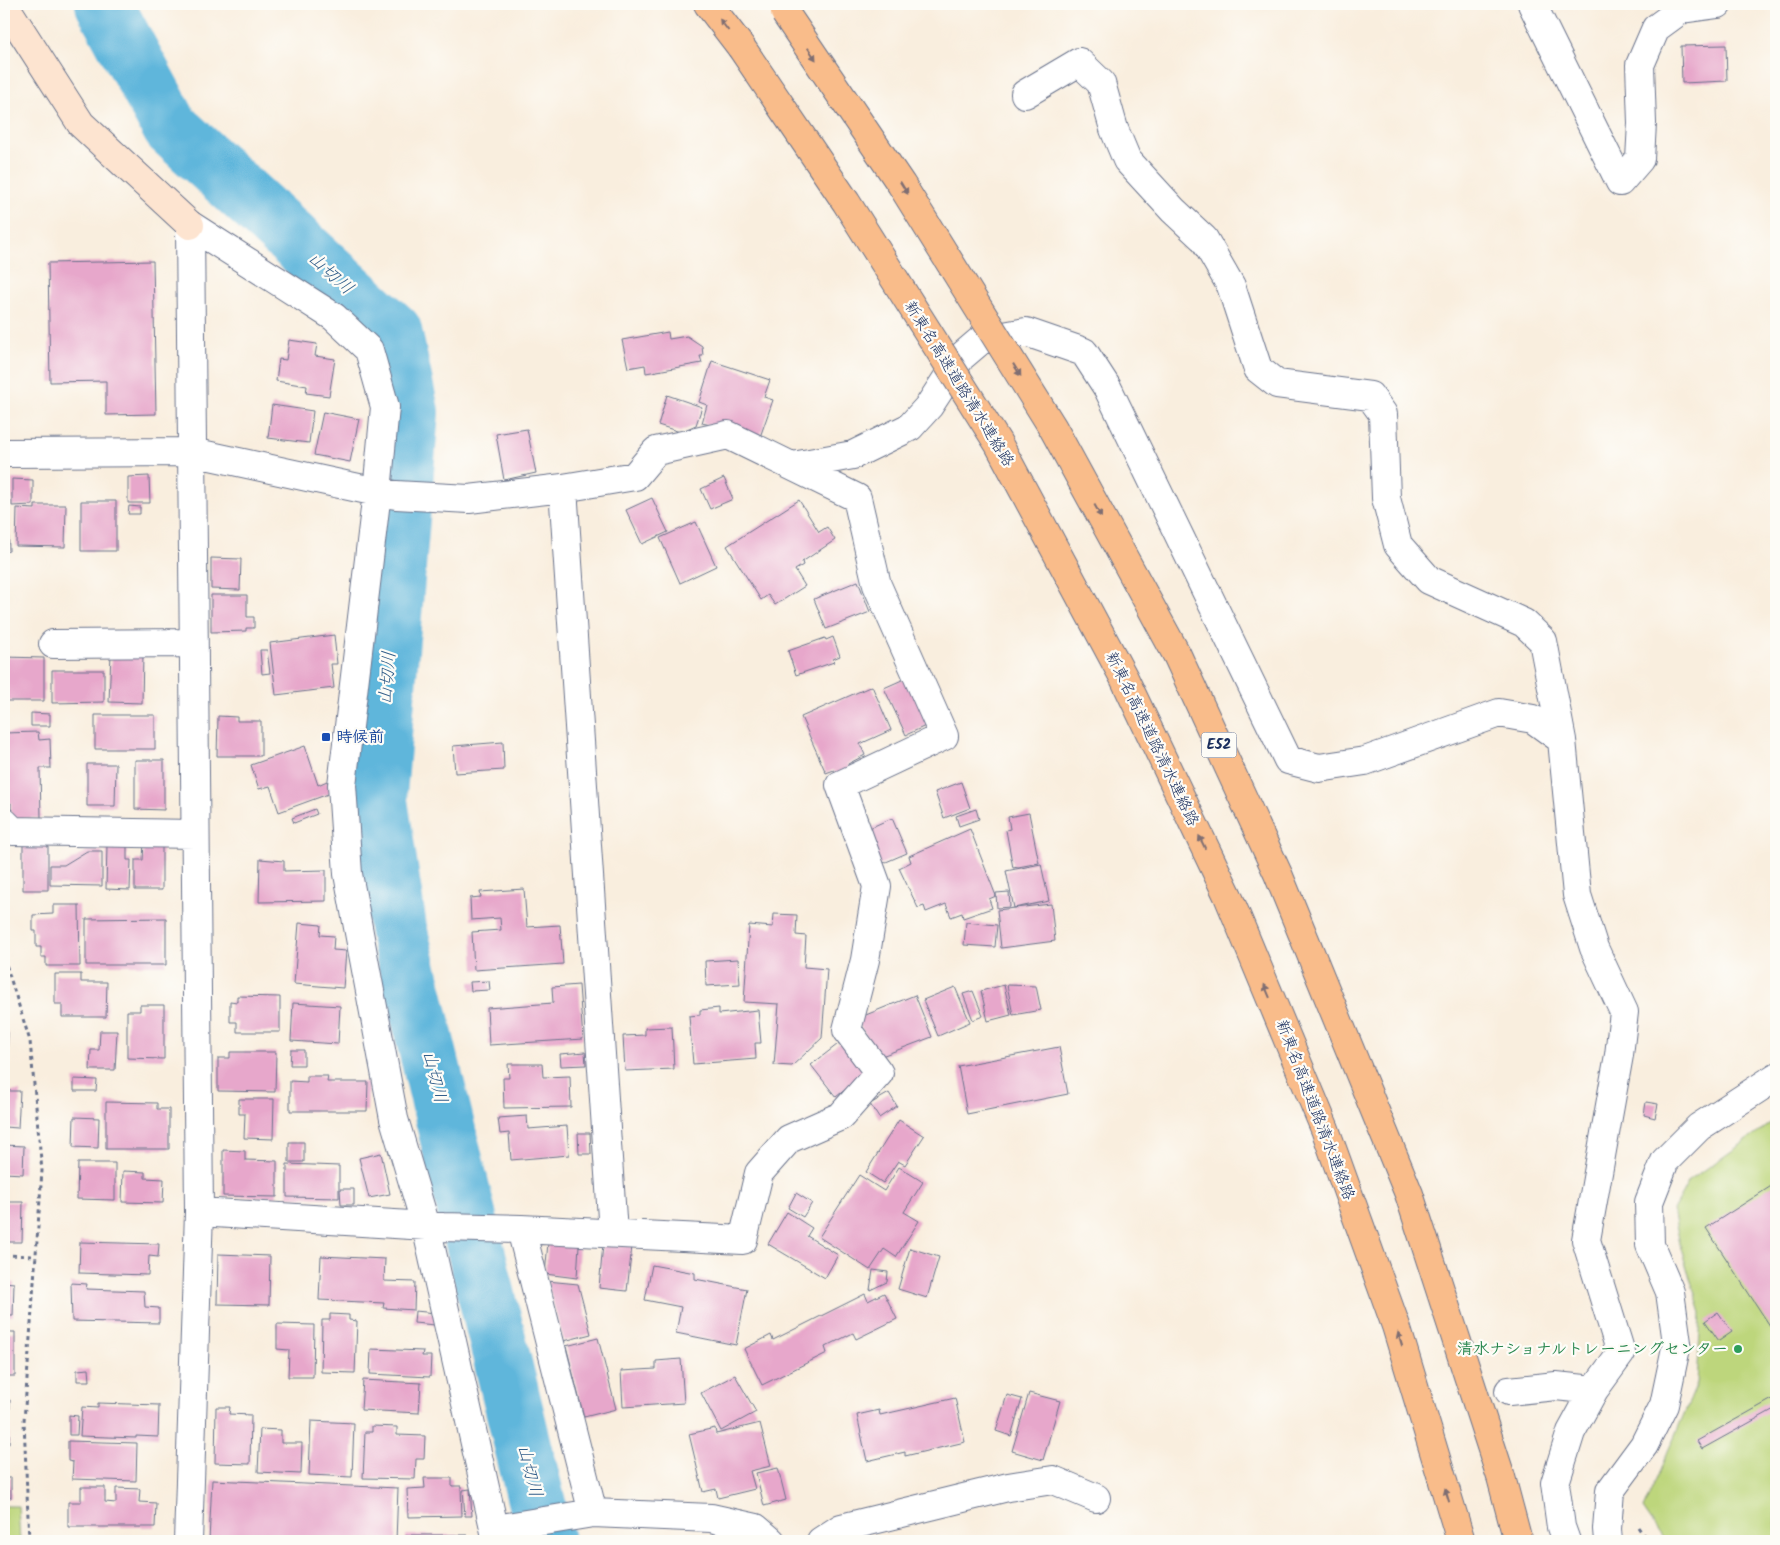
<svg xmlns="http://www.w3.org/2000/svg" width="1780" height="1545" font-family="Kalam,'Klee One',sans-serif">
<style>
.green{fill:#bdd67b;stroke:#6c826c}
.lines{fill:none;stroke-linecap:round;stroke-linejoin:round}
.river{stroke:#5eb6db;stroke-width:58}
.building{fill:#e7a7cb}
.street-casing{stroke:#69728b;stroke-width:30}
.secondary-casing{stroke:#69728b;stroke-width:30}
.highway-casing{stroke:#69728b;stroke-width:30}
.path{stroke:#69728b;stroke-width:3;stroke-dasharray:4 4;stroke-linecap:butt}
.street{stroke:#fff;stroke-width:28}
.secondary{stroke:#fde4d0;stroke-width:28}
.highway{stroke:#f9bc8a;stroke-width:28}
.highway-bridge-casing{stroke:#69728b;stroke-width:30;stroke-linecap:butt}
.highway-bridge{stroke:#f9bc8a;stroke-width:28}
.oneway{fill:#7f6e72}
.transit-dot{fill:#1a4fb4;stroke:#fdfcf7;stroke-width:2}
.leisure-dot{fill:#2e9e5b;stroke:#fdfcf7;stroke-width:2}
.labels{text-anchor:middle;dominant-baseline:central;stroke-width:4.5;stroke-linejoin:round;paint-order:stroke}
.shield{fill:#fdfcf7;stroke:#5f6c8c;stroke-width:1}
.shield-label{font-size:15px;font-weight:bold;fill:#1b2f5e}
.street-label{font-size:16px;fill:#1b2f5e;stroke:#fdfcf7}
.transit-label{font-size:16px;font-weight:bold;fill:#164399;stroke:#fdfcf7;text-anchor:start}
.leisure-label{font-size:16px;font-weight:bold;fill:#27864d;stroke:#fdfcf7;text-anchor:end}
.water-label{font-size:18px;font-style:italic;fill:#325e8a;stroke:#fdfcf7}
</style>
<rect width="100%" height="100%" fill="#fdfcf7"/>
<filter id="ink" filterUnits="userSpaceOnUse"><feTurbulence type="fractalNoise" baseFrequency=".02" numOctaves="2"/><feDisplacementMap in="SourceGraphic" scale="10" xChannelSelector="R" yChannelSelector="G"/><feConvolveMatrix kernelMatrix="1 2 1 2 8 2 1 2 1" color-interpolation-filters="sRGB"/></filter>
<filter id="wash" filterUnits="userSpaceOnUse"><feTurbulence type="fractalNoise" baseFrequency=".0096" numOctaves="4" result="noise"/><feDisplacementMap in="SourceGraphic" scale="20" xChannelSelector="R" yChannelSelector="G"/><feGaussianBlur stdDeviation="1.12" result="paint"/><feColorMatrix in="noise" values="0 0 0 0 0 0 0 0 0 0 0 0 0 0 0 0 0 1.4 0 .05"/><feComposite in="paint" operator="in"/></filter>
<g filter="url(#wash)">
<rect width="100%" height="100%" fill="#f9eede"/>
<path class="green" d="M1776,1120V1541H1665L1643,1509L1697,1384L1701,1313L1681,1249L1673,1210L1689,1181Z
M4,1506H18L20,1541H4Z"/>
<g class="lines">
<path class="river" d="M104,4L171,128L393,331L410,412L378,794L398,928L546,1541"/>
</g>
<g id="blocks">
<path class="building" d="M1726,45L1727,81L1682,83L1681,46Z
M153,261L156,414L106,415V381L50,382L48,263Z
M668,332L669,339L687,336L702,346L703,356H700L702,363L646,373L645,365L628,368L622,340Z
M289,340L317,344L315,356L335,359L329,396L306,393L307,386L276,381L279,359L286,360Z
M712,361L770,380L764,397L773,400L760,437L702,423L707,405L699,402Z
M667,395L702,407L696,425L680,432L658,425Z
M272,405L313,411L309,443L268,438Z
M323,412L359,419L350,462L314,455Z
M527,429L536,473L504,480L496,434Z
M149,476L150,503H128V477Z
M724,478L733,499L710,509L701,489Z
M12,479L33,480V505L12,506Z
M652,498L668,532L642,544L626,510Z
M799,500L819,532L827,527L835,540L802,562L803,565L795,570L805,586L775,605L768,595L761,600L727,546Z
M81,501H116V551H81Z
M35,505H66L65,547L16,546L17,508L35,509Z
M129,506L140,507V514H128Z
M4,512H8L9,551L4,552Z
M696,522L716,566L680,583L660,538Z
M211,558L241,559L240,590L211,589Z
M858,581L870,612L826,629L814,599Z
M211,595H247V617H254V628H246V631L211,632Z
M334,635L337,664H331L334,688L276,695L270,643Z
M833,637L840,656L833,659L834,662L796,675L788,651L825,638L826,640Z
M260,650H267L270,673L262,674Z
M111,653L143,654L142,703L109,702Z
M4,657L44,658V701H4Z
M52,670H104V702L52,703Z
M911,676L932,723L906,735L884,688Z
M872,686L891,730L860,744L865,755L848,764L851,771L837,777L834,770L826,773L801,717Z
M31,713L50,714V726H31Z
M95,715H155V749H95Z
M218,716L237,717V721H261V756H217Z
M38,732L39,740L50,739L51,768H40L41,818H11V803H4V733Z
M503,742L504,770L455,773L453,746Z
M305,746L318,785L327,781L331,793L279,812L270,786L259,789L251,765Z
M135,760H164V810L135,809Z
M87,764H116L115,806H87Z
M961,782L970,808L944,818L935,792Z
M315,809L317,814L294,823L292,818Z
M976,809L979,819L959,826L956,816Z
M1029,813L1039,863L1013,868L1006,830L1010,829L1008,817Z
M892,818L907,853L879,865L865,830Z
M970,829L996,896L989,899L992,908L963,918L962,913L951,917L946,904L926,912L924,906L918,908L899,868L911,862L909,856Z
M144,841H162V890H135V860H143Z
M107,844L127,845V860H131L130,890L106,889Z
M23,845H48V890H23Z
M87,851H102V886L50,885V865H64Z
M260,859L284,861V871L326,870V901L259,902Z
M1041,864L1049,901L1014,908L1006,871Z
M524,889L527,927L560,925L563,964L474,970L472,932L501,930L500,918L471,920L470,898L481,897L480,892Z
M1009,892L1010,907L997,908L996,893Z
M1051,904L1055,941L1001,948L997,910Z
M53,905H79L80,966H46V957H41V947H36V931H33V915L53,914Z
M774,914L797,915L796,935L806,936L804,967L827,969L822,1038L792,1066L774,1065L779,1004L744,1002L749,925L773,927Z
M166,918V965H86V919Z
M966,922L997,925L995,947L964,945Z
M299,923L321,925L320,935L334,936L333,950L346,951L343,988L294,984Z
M738,959L740,984L706,986L705,961Z
M55,974H81V982H107L106,1017H62V1004H55Z
M489,981L490,990L471,991L470,982Z
M579,985L583,1039L489,1045L487,1008L553,1003L552,987Z
M1004,985L1011,1015L988,1021L981,991Z
M1007,985L1036,986L1041,1010L1013,1015Z
M955,987L970,1022L938,1036L923,1000Z
M973,991L983,1016L973,1020L963,994Z
M915,995L932,1037L879,1057L856,1019Z
M237,996L280,997V1032H237V1022H230V1001L237,1002Z
M293,1003L340,1006L338,1044L291,1041Z
M140,1005H164V1059L127,1058V1011H140Z
M719,1008V1014L758,1010L761,1043H755L756,1059L693,1064L689,1016L700,1015V1010Z
M672,1027L674,1069L625,1071L623,1036L645,1035V1028Z
M100,1031H117L115,1070H90L91,1050H99Z
M4,1032H8L7,1069H4Z
M842,1041L867,1072L836,1097L811,1065Z
M1059,1047L1068,1094L967,1114L958,1066Z
M291,1050H304V1065H290Z
M230,1052H276L275,1092L218,1091V1058H230Z
M585,1052L586,1065L561,1066L560,1054Z
M508,1064H542L543,1077L570,1076L571,1107L504,1108L503,1078H509Z
M307,1076H328L327,1082H368L367,1111H290V1081L307,1082Z
M74,1079L97,1080L96,1091H74Z
M4,1091H20L18,1128L4,1127Z
M889,1093L897,1106L879,1118L870,1104Z
M239,1099H274L273,1139L244,1138L245,1114H239Z
M106,1102L157,1103V1109H169V1149H106Z
M1646,1102L1658,1104L1655,1118L1644,1115Z
M527,1116L528,1129L567,1126L569,1155L511,1160L509,1133L500,1134L498,1118Z
M74,1117L99,1118L98,1148L73,1147Z
M899,1120L924,1136L905,1165L898,1161L883,1183L866,1172Z
M578,1133H590L591,1154H579Z
M289,1142H304V1162H289Z
M4,1145L24,1146L23,1174L4,1173Z
M223,1150L245,1151V1160L277,1161V1197L223,1196Z
M381,1153L390,1194L369,1198L359,1158Z
M78,1163H115V1200L77,1199Z
M287,1164L339,1166V1198L287,1197Z
M899,1167L923,1182L904,1212L919,1221L896,1257L884,1249L870,1270L819,1237L859,1175L884,1191Z
M123,1171L145,1172V1178L164,1179L163,1203L122,1202Z
M1776,1183V1335L1706,1228Z
M340,1189H354V1205H341Z
M796,1193L812,1203L803,1217L788,1208Z
M4,1202H23L22,1242H4Z
M787,1212L812,1228L807,1236L838,1255L825,1278L768,1244Z
M80,1242L159,1244L158,1257L149,1256L148,1275L79,1273Z
M548,1243L579,1245L577,1278L545,1274Z
M603,1244L632,1246L627,1291L599,1288Z
M910,1248L939,1257L927,1298L898,1289Z
M218,1254L270,1256L269,1305L217,1304Z
M321,1256L385,1259L384,1281L415,1282L414,1310L383,1308L384,1303L319,1300Z
M652,1265L695,1273V1279L747,1289L736,1345L676,1333L681,1307L645,1300Z
M873,1270L888,1272L887,1282L870,1290Z
M547,1281L578,1284L591,1334L564,1341Z
M4,1282L14,1283L13,1316H4Z
M71,1283L87,1284L86,1289L144,1291L145,1307L159,1308V1323L72,1321Z
M884,1293L897,1319L856,1339L853,1333L825,1347L827,1353L762,1385L744,1349L771,1335L773,1340L865,1294L868,1301Z
M415,1311L436,1313L435,1325L414,1323Z
M1718,1312L1732,1332L1719,1341L1705,1321Z
M330,1314L349,1315V1320L357,1321L355,1373L321,1372L322,1320H330Z
M277,1324L314,1325L313,1377H288L289,1350L277,1349Z
M4,1332H15V1376H4Z
M598,1338L616,1409L584,1417L566,1346Z
M371,1349L423,1351L422,1356H431L430,1377L370,1374Z
M681,1359L684,1403L623,1407L621,1371L656,1369V1361Z
M89,1369L90,1381H77V1370Z
M735,1375L756,1412L721,1431L701,1393Z
M363,1380L421,1383L419,1413L361,1410Z
M1029,1393L1060,1401L1043,1460L1012,1451Z
M1007,1395L1022,1399L1011,1436L996,1431Z
M1776,1397V1408L1702,1449L1697,1441Z
M955,1398L965,1442L905,1456V1452L867,1461L857,1415L879,1410L880,1415Z
M4,1400H10L9,1444H4Z
M98,1403L159,1405L158,1437L136,1436V1438L80,1436L82,1407L98,1408Z
M216,1407H230L229,1414L251,1415L250,1464L215,1463Z
M69,1415L78,1416L77,1435H69Z
M311,1421L354,1423L352,1477L309,1475Z
M760,1423L771,1466L750,1471L755,1489L718,1498L716,1489L703,1492L689,1434L715,1428L716,1434Z
M372,1426L397,1427V1435L425,1436L424,1459H416L415,1479L363,1478L365,1432H372Z
M260,1429L281,1430V1443H302L301,1474L258,1472Z
M68,1441L137,1443L136,1481L72,1479L73,1462L68,1461Z
M778,1468L786,1500L764,1506L756,1473Z
M4,1478H11V1498L4,1497Z
M424,1478H452V1486H461L462,1516L408,1517L407,1489L425,1488Z
M212,1480L398,1488L396,1541H209Z
M81,1487H105V1502L116,1503V1488L140,1489L139,1502L156,1503L155,1527H68V1502H81Z
M470,1489L472,1516H465L463,1490Z
M406,1535H467V1541H406Z"/>
</g>
</g>
<g filter="url(#ink)">
<use href="#blocks" fill-opacity="0" stroke="#69728b" stroke-width="1"/>
<g class="lines">
<defs>
<path id="street" d="M1532,4L1620,182L1640,159L1642,123L1640,65L1656,28L1682,9L1718,4
M1025,94L1079,62L1101,83L1114,129L1127,160L1173,210L1204,239L1231,286L1258,369L1277,384L1370,396L1383,414L1386,498L1398,545L1429,580L1524,623L1543,641L1562,740
M190,225L334,317L369,350L385,407L377,492L342,785L348,874L394,1119L426,1226L497,1541
M4,453L192,452L377,492L396,495L469,499L563,488L635,476L656,451L728,435L857,498L877,585L944,736L840,785L877,886L865,960L847,1030L879,1073L841,1116L789,1139L759,1173L743,1240L521,1229L443,1227L199,1212
M793,466L853,455L910,427L929,406L961,357L981,340L1026,332L1084,352L1108,389L1288,760L1319,768L1365,761L1499,713L1533,719L1562,740L1577,895L1594,948L1624,1012L1619,1055L1586,1240L1621,1353L1594,1390L1571,1432L1555,1483L1561,1527L1566,1541
M563,488L613,1233
M53,644L193,643
M4,822L13,831L195,834
M521,1229L593,1513
M1509,1391L1556,1386L1594,1390
M495,1529L593,1513L711,1518L756,1528L771,1541
M188,1541L199,1212L190,225
M821,1541L841,1528L1008,1487L1053,1480L1096,1498
M1608,1541L1607,1529L1610,1491L1644,1445L1664,1405L1677,1343L1670,1292L1650,1245L1649,1202L1665,1161L1699,1127L1776,1077"/>
<path id="secondary" d="M4,4L81,124L190,225"/>
<path id="highway" d="M708,4L741,47"/>
</defs>
<use href="#street" class="street-casing"/>
<use href="#secondary" class="secondary-casing"/>
<use href="#highway" class="highway-casing"/>
<path class="path" d="M4,958L30,1041L42,1171L24,1421L29,1541
M4,1255L36,1256
M1638,1527L1648,1541"/>
<use href="#street" class="street"/>
<use href="#secondary" class="secondary"/>
<use href="#highway" class="highway"/>
<defs>
<path id="highway-bridge" d="M785,13L901,184L1053,428L1177,655L1278,874L1409,1194L1501,1477L1518,1541
M741,47L846,202L998,443L1124,678L1228,896L1325,1129L1396,1326L1461,1541"/>
</defs>
<use href="#highway-bridge" class="highway-bridge-casing"/>
<use href="#highway-bridge" class="highway-bridge"/>
</g>
<defs><path id="oneway-solid" d="M-6-.8H1V-3.2L6.5 0L1 3.2V.8H-6Z" transform="scale(1.25)"/></defs>
<g class="oneway">
<use href="#oneway-solid" transform="translate(724 25) rotate(-127)"/>
<use href="#oneway-solid" transform="translate(812 54) rotate(56)"/>
<use href="#oneway-solid" transform="translate(904 188) rotate(58)"/>
<use href="#oneway-solid" transform="translate(1017 370) rotate(58)"/>
<use href="#oneway-solid" transform="translate(1098 511) rotate(61)"/>
<use href="#oneway-solid" transform="translate(1202 842) rotate(-116)"/>
<use href="#oneway-solid" transform="translate(1267 991) rotate(-113)"/>
<use href="#oneway-solid" transform="translate(1400 1339) rotate(-107)"/>
<use href="#oneway-solid" transform="translate(1447 1495) rotate(-107)"/>
</g>
</g>
<rect class="transit-dot" x="321" y="732" width="10" height="10" rx="2.5"/>
<circle class="leisure-dot" cx="1738" cy="1349" r="5"/>
<g class="labels">
<rect class="shield" x="1201.5" y="732.5" width="35" height="25" rx="4"/>
<g class="shield-label">
<text x="1219" y="745">E52</text>
</g>
<g class="street-label">
<text transform="translate(959 384) rotate(58)">新東名高速道路清水連絡路</text>
<text transform="translate(1152 739) rotate(64)">新東名高速道路清水連絡路</text>
<text transform="translate(1315 1110) rotate(69)">新東名高速道路清水連絡路</text>
</g>
<g class="transit-label">
<text x="336" y="737">時候前</text>
</g>
<g class="leisure-label">
<text x="1728" y="1349">清水ナショナルトレーニングセンター</text>
</g>
<g class="water-label">
<text transform="translate(330 274) rotate(42)">山切川</text>
<text transform="translate(388 678) rotate(-85)">山切川</text>
<text transform="translate(434 1077) rotate(76)">山切川</text>
<text transform="translate(529 1471) rotate(76)">山切川</text>
</g>
</g>
<rect width="1780" height="1545" fill="none" stroke="#fdfcf7" stroke-width="20"/>
</svg>
